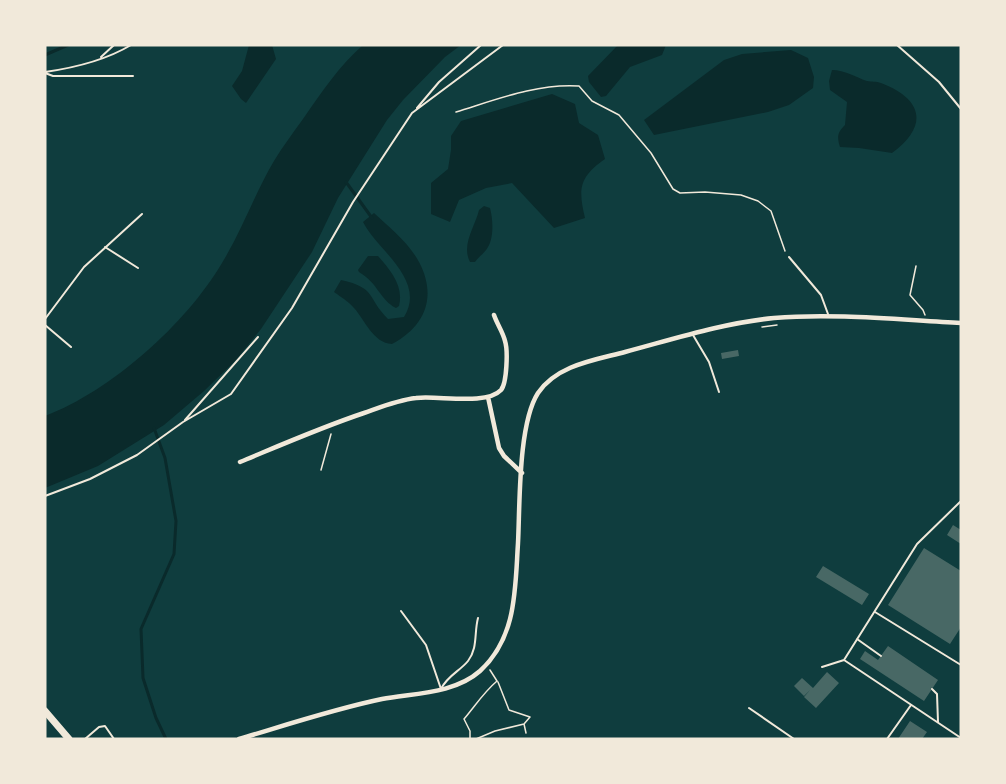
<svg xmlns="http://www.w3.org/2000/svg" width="1006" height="784" font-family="Jost,sans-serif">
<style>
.water{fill:#0a2a2b}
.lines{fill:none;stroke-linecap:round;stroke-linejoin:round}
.stream{stroke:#0a2a2b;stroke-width:3}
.building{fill:#486865}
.path{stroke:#f1e9da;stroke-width:1.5}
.service{stroke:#f1e9da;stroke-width:2}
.minor{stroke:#f1e9da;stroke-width:4.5}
.primary{stroke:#f1e9da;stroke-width:7}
</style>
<rect width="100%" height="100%" fill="#0f3d3e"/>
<path class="water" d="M249,45H272L276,59L246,103L241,99L232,86L242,71Z
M363,45H461L445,57L403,100L387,120L338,198L312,252L261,329L235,361L204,391L164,425L98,466L45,488V416C111,391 186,324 222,263C242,230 255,193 274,161C283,146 293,133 303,119C321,93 339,66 363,45Z
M618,45H666L662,55L630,67L606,96L601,97L589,82L588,76Z
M791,50L808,58L814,77L813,88L789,105L768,112L654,135L644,120L724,60L742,54Z
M832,70C845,70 855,77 867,81C872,82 876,81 881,83C923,99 929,126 892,153L859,148L840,147C837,137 837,133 845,125L847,102L830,90L829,81Z
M552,94L575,104L579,123L598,135L605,159C579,177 578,189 585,218L554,228L512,183L486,188L459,200L450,222L431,214V183L448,169L451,150V136L461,121Z
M484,206L490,208C493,219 494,237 488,247C485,253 479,256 475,262H470C461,245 475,227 479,210Z
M374,213C389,227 409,243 419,262C437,296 426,326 392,344C373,343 365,320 354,308C348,301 341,297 334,292L341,280C377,288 366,297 388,319L404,317C427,280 377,250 363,222Z
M368,256H378C391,271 404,286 399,306L396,308C380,300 378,283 359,272L358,270Z"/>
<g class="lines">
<path class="stream" d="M45,55L68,45
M346,182L372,218
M154,428L165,458L176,521L174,554L141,629L143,678L156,718L166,739"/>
</g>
<path class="building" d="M738,350L739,356L722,359L721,353Z
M953,525L961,530V544L947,535Z
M924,548L961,571V627L950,644L888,605Z
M823,566L869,594L862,605L816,577Z
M888,646L938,680L924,701L860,659L865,651L878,660Z
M827,672L839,683L816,708L804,697L810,690L804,696L794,686L802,678L813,688Z
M910,721L927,732L922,739H898Z"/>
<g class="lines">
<path class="path" d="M456,112C495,100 538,83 579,86L592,101L619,115L651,153L673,189L680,193L705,192L741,195L758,201L771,211L785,251
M916,266L910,295L923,310L925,315
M762,327L777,325
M321,470L331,434
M498,682L509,710L530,717L524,724L526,733
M470,739V731L464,719C475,706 484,692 497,681L490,670
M476,739L495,731L524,724"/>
<path class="service" d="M897,45L939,82L961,109
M101,57L114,45
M45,72C73,68 106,60 131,45
M45,73L53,76H133
M417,108L439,82L481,45
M105,247L138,268
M789,257L821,295L828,314
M45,319L84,267L142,214
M45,325L71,347
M693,335L709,362L719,392
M185,420L258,337
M45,496L90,479L137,455L183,422L231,394L292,308L353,202L412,113L503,45
M401,611L426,645L441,689
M875,612L961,665
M857,639L881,656
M844,660L961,738
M822,667L844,660L917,544L961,501
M441,689C447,676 460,671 468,661C478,648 474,633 478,618
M932,689L937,694L938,722
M749,708L794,739
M85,739L99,727L105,726L114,739
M887,739L911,705"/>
<path class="minor" d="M488,397L499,448L504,456L522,473
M240,462C281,445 322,427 364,413C381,407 398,400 416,398C437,395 486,406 501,390C507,383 508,350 505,341C503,332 497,324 494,315
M239,739C286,725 334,709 382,699C414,693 454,694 480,671C517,637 515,589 518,543C520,505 518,424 538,393C557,365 595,360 625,352C674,339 723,323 774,318C835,313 900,320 961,323"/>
<path class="primary" d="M45,711L69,739"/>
</g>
<rect width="1006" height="784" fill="none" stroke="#f1e9da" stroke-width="93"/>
</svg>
